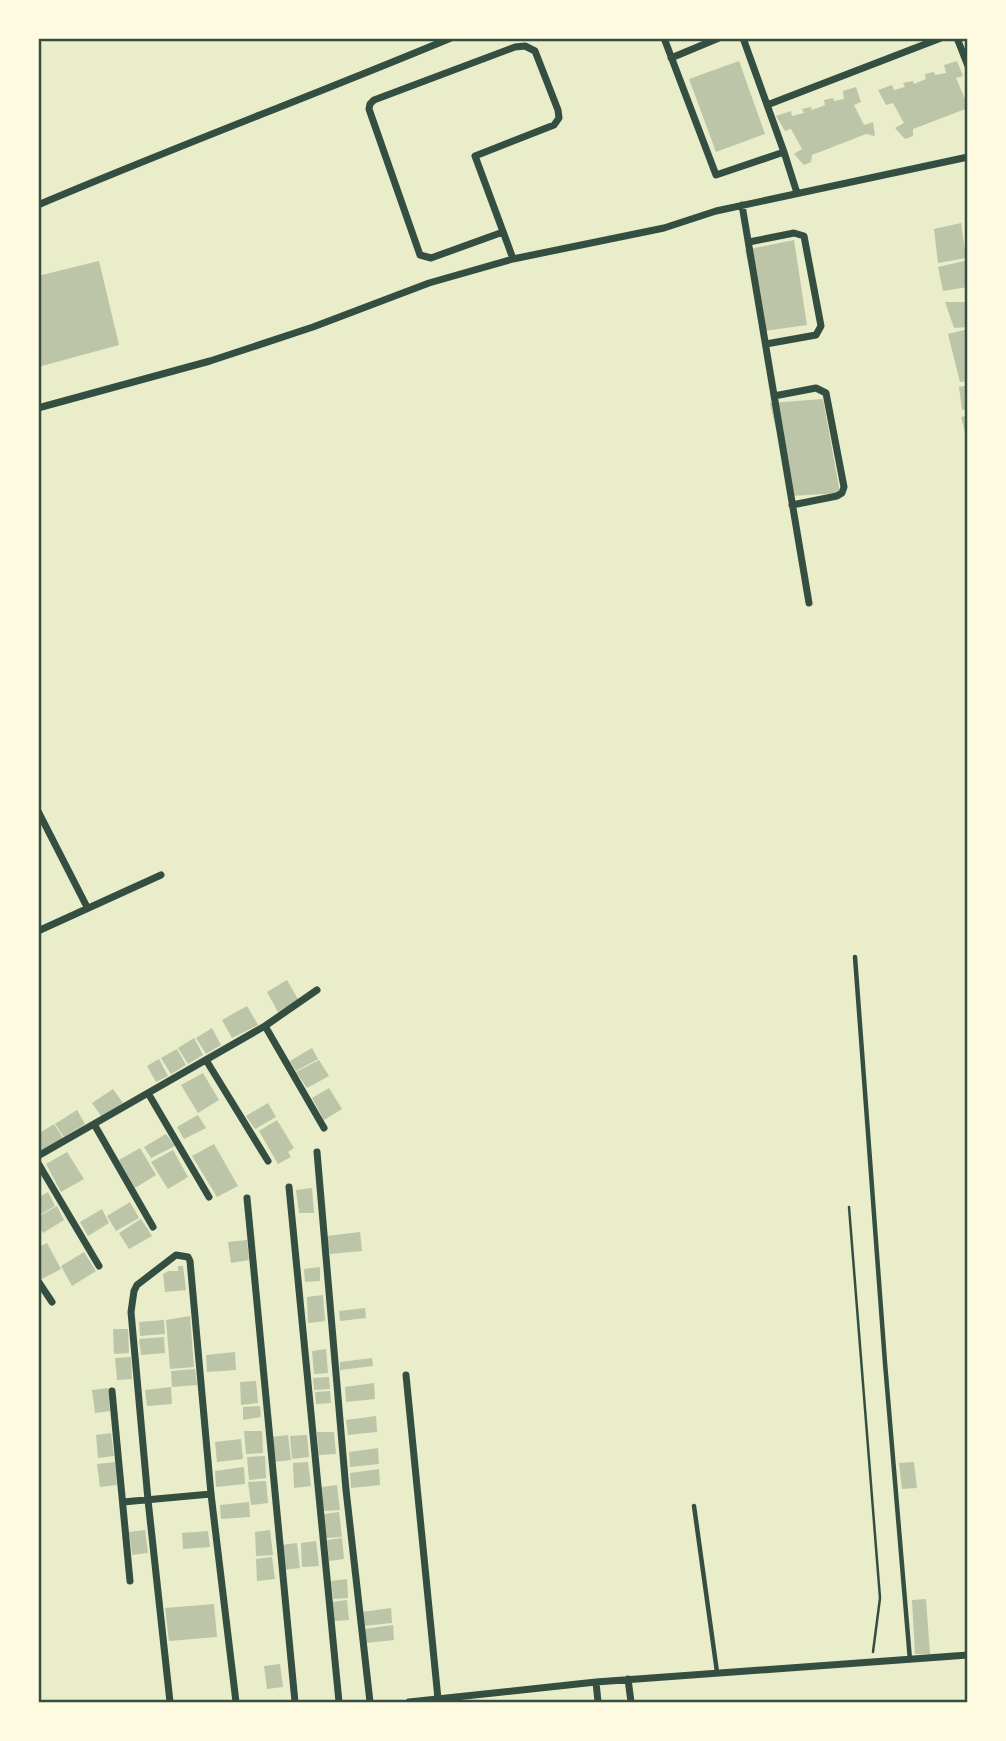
<svg xmlns="http://www.w3.org/2000/svg" width="1006" height="1741" font-family="'Nunito Sans',sans-serif">
<style>
.building{fill:#bcc5a7}
.lines{fill:none;stroke-linecap:round;stroke-linejoin:round}
.path{stroke:#344e41;stroke-width:2.5}
.service{stroke:#344e41;stroke-width:4.5}
.minor{stroke:#344e41;stroke-width:7}
.neatline{fill:none;stroke:#344e41;stroke-width:2.5}
</style>
<rect width="100%" height="100%" fill="#e9edc9"/>
<path class="building" d="M739,61L765,134L716,152L689,79Z
M957,61L963,76L956,78L965,99L968,98V108L913,129V136L905,139L895,128L904,123L893,103L886,105L878,90L892,85L894,90L905,87L903,83L913,81L914,84L926,79L925,74L934,72L935,75L946,73L944,65Z
M856,87L861,102L854,105L864,125L873,122L875,136L866,134L812,155L811,162L804,165L794,154L802,149L791,129L785,131L776,116L791,111L792,116L804,113L802,109L811,107L812,110L825,105L824,100L833,98L834,101L844,99L843,91Z
M961,223L966,258L938,263L934,229Z
M794,240L807,325L764,331L745,250Z
M968,260V287L943,291L938,267Z
M99,261L119,345L38,367V276Z
M945,302H968V327L954,328Z
M968,329V381L960,382L948,334Z
M968,385V409L962,410L959,387Z
M823,399L840,493L791,496L770,403Z
M968,415V440H967L961,417Z
M287,980L299,1001L278,1012L267,992Z
M247,1006L258,1025L232,1038L222,1020Z
M212,1028L221,1045L206,1054L196,1038Z
M194,1038L203,1055L188,1064L178,1048Z
M312,1048L318,1059L296,1071L290,1061Z
M177,1049L186,1065L171,1074L161,1058Z
M159,1059L168,1076L156,1082L147,1066Z
M319,1060L329,1076L307,1088L296,1072Z
M203,1073L219,1100L198,1113L181,1085Z
M329,1088L342,1109L324,1120L312,1098Z
M113,1089L123,1103L101,1116L92,1103Z
M268,1103L276,1117L255,1129L246,1116Z
M77,1110L85,1124L64,1137L55,1124Z
M198,1115L206,1128L184,1139L177,1127Z
M277,1120L294,1148L288,1152L291,1157L278,1164L259,1131Z
M54,1124L63,1138L41,1152L38,1148V1134Z
M166,1134L175,1146L151,1158L144,1147Z
M214,1144L238,1186L217,1197L192,1156Z
M140,1148L156,1175L135,1188L119,1160Z
M173,1150L188,1177L168,1189L151,1162Z
M67,1152L84,1179L61,1192L46,1164Z
M312,1188L314,1213H299L296,1190Z
M48,1192L55,1206L38,1216V1198Z
M130,1202L139,1218L116,1231L107,1216Z
M57,1206L64,1220L43,1233L38,1225V1217Z
M102,1209L109,1223L88,1236L80,1222Z
M141,1219L152,1236L129,1249L119,1233Z
M360,1232L362,1251L330,1254L327,1236Z
M247,1240L249,1260L231,1263L228,1242Z
M47,1243L61,1269L38,1281V1247Z
M84,1252L96,1271L72,1286L61,1266Z
M178,1266H183L186,1290L165,1292L163,1274L169,1271H178Z
M320,1267V1281L305,1282L304,1269Z
M323,1295L325,1321L308,1323L307,1297Z
M365,1308L366,1318L340,1321L339,1311Z
M190,1316L194,1367L170,1369L166,1320Z
M164,1320L165,1334L140,1336L139,1322Z
M113,1329H128L129,1353L114,1354Z
M164,1337L165,1353L141,1355L139,1339Z
M326,1349L328,1373L314,1374L312,1351Z
M235,1352L236,1370L207,1372L206,1355Z
M131,1357L132,1379L117,1380L115,1358Z
M372,1358L373,1366L340,1370V1362Z
M195,1369L197,1385L172,1387L171,1371Z
M329,1377L330,1389L314,1390L313,1378Z
M256,1381L258,1403L241,1405L240,1382Z
M374,1383L375,1399L346,1402L345,1387Z
M171,1387L172,1404L147,1406L145,1390Z
M108,1388L110,1411L95,1413L92,1390Z
M330,1391L331,1403L316,1404L315,1392Z
M260,1406L261,1417L243,1420V1407Z
M376,1416L377,1432L348,1435L346,1420Z
M244,1431H262L263,1453L246,1454Z
M317,1432H334L336,1454L319,1455Z
M111,1433L114,1456L98,1458L96,1435Z
M288,1435L291,1460L274,1462L272,1437Z
M307,1435L309,1457L292,1459L290,1436Z
M241,1439L243,1459L217,1462L215,1442Z
M378,1448L379,1464L350,1467L349,1452Z
M265,1456L266,1478L249,1480L247,1457Z
M115,1462L117,1485L100,1487L97,1464Z
M308,1462L311,1486L294,1488L293,1463Z
M914,1462L917,1488L902,1489L899,1463Z
M244,1467L245,1484L216,1487L215,1471Z
M379,1469L380,1485L351,1488L350,1473Z
M266,1481L268,1503L251,1505L248,1482Z
M337,1485L340,1510L323,1511L322,1487Z
M249,1502L250,1517L221,1519L220,1505Z
M339,1512L342,1537L325,1538L324,1514Z
M145,1530L148,1553L132,1555L129,1532Z
M270,1530L273,1555L256,1556L255,1532Z
M208,1531L210,1547L183,1549L182,1533Z
M342,1538L344,1559L329,1561L327,1540Z
M316,1541L319,1566L302,1567L301,1543Z
M297,1543L300,1568L283,1570L282,1545Z
M272,1557L275,1579L257,1581L256,1559Z
M347,1579L348,1598L333,1599L331,1581Z
M926,1599L930,1654H915L912,1600Z
M347,1600L349,1620L334,1621L332,1602Z
M214,1604L217,1637L169,1641L165,1608Z
M391,1608L392,1623L363,1626L362,1612Z
M393,1625L394,1640L366,1643L364,1629Z
M280,1664L283,1687L267,1689L264,1666Z"/>
<g class="lines">
<path class="path" d="M849,1207L880,1598L873,1652"/>
<path class="service" d="M855,957L885,1363L910,1660
M694,1506L717,1672"/>
<path class="minor" d="M664,38L716,175L784,152L797,193
M743,38L784,152
M957,38L968,66
M671,58L719,38
M767,105L941,38
M38,205C175,147 314,95 451,38
M742,205L809,603
M503,232L431,258L420,255L369,109L370,104L374,100L515,47L525,46L535,51L558,110L559,118L554,125L475,156L508,245L513,259
M749,242L794,233L804,236L821,326L816,335L766,344
M774,396L816,388L826,393L844,487L842,493L837,496L792,505
M38,408L210,361L313,327L429,283L513,259L664,228L716,211L968,157
M38,811L87,907
M38,931L161,875
M265,1026L324,1128
M206,1060L268,1161
M148,1093L209,1197
M94,1124L153,1227
M317,1152L346,1490L370,1702
M38,1156L265,1026L317,990
M38,1163L99,1266
M289,1187L339,1702
M247,1198L295,1702
M38,1281L52,1302
M406,1375L438,1699
M112,1391L130,1581
M123,1502L211,1494
M628,1679L631,1702
M596,1682L598,1702
M170,1702L148,1500L131,1312L134,1291L137,1285L176,1255L188,1257L190,1261L211,1494L236,1702
M409,1702L596,1682L968,1655"/>
</g>
<rect width="1006" height="1741" fill="none" stroke="#fefae0" stroke-width="80"/>
<rect x="40" y="40" width="926" height="1661" class="neatline"/>
</svg>
